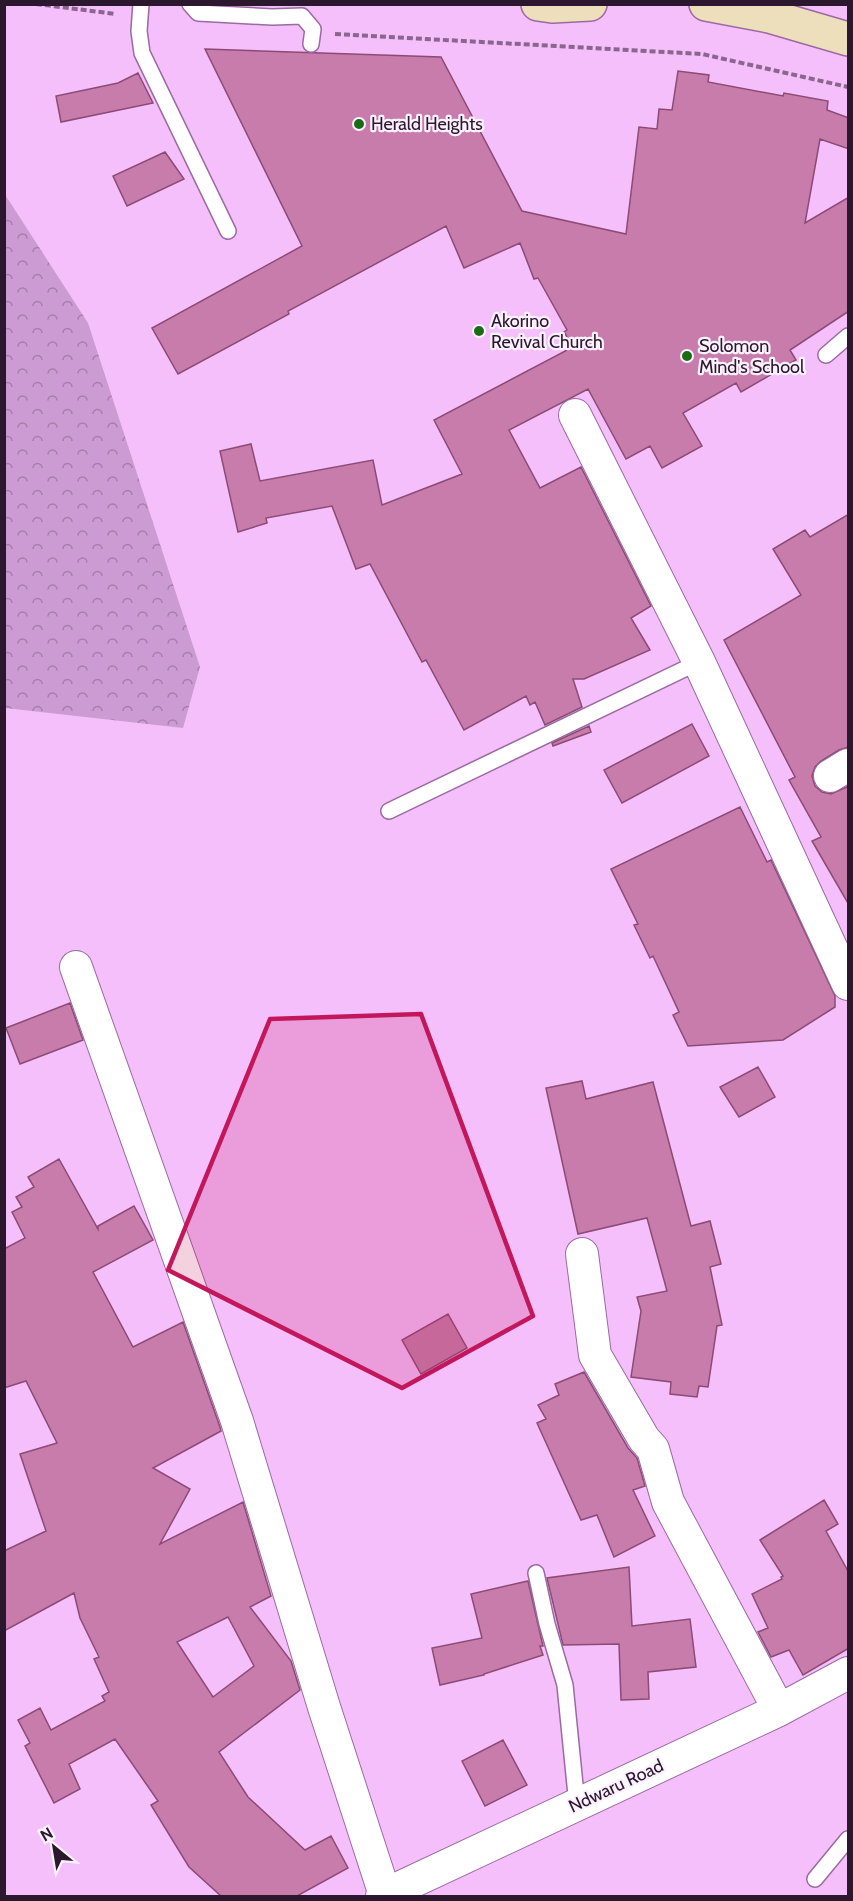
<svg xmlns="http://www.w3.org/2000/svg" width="853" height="1901" font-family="Cabin,sans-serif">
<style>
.forest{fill:url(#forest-crowns)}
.building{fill:#c87cac;stroke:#8b4b74;stroke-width:1.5;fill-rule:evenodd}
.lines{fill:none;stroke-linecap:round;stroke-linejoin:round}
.service-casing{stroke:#9b6aa2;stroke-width:18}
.minor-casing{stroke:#9b6aa2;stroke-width:34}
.secondary-casing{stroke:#9b6aa2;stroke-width:36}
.path{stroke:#8a668f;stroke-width:4;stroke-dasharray:6 3;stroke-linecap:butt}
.service{stroke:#fff;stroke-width:15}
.minor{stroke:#fff;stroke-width:32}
.secondary{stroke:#eddebc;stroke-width:33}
.marked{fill:#c2185b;fill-opacity:0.2;stroke:#c2185b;stroke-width:4.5;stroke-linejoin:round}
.poi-dot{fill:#196c13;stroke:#fcf1fe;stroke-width:2}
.labels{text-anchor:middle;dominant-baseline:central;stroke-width:4.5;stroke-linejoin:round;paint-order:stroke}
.poi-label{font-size:18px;fill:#2b172e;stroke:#fcf1fe;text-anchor:start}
.street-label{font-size:18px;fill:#2b172e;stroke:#fcf1fe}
</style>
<defs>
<pattern id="forest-crowns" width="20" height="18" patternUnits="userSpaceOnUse" patternTransform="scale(1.5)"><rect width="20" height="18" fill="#cc9bd3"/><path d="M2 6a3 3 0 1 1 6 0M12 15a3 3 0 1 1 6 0" fill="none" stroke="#a67dac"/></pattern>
</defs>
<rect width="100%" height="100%" fill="#f5bffc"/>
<path class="forest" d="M4,193L88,323L200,667L183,728L5,708Z"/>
<path class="building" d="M205,49L441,57L522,211L626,234L639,127L657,129L659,109L672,110L678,71L709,75L708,82L783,96L784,93L828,101L827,110L849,118V149L820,139L805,223L849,197V311L790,350L796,360L741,392L736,383L683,413L702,446L662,468L650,446L626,459L588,389L509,430L540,488L581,467L651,606L631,618L650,650L584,679H573L582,707L545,725L535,702L530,705L526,696L464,730L426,660L422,662L370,564L356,569L332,506L266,518L267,523L238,532L220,451L251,444L260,481L373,460L382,505L462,474L434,420L573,347L564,332L567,330L538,278L534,279L520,243L464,268L446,226L288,311L289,314L178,374L152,328L302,246Z
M138,73L153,103L61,122L56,96L118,83Z
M165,152L184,179L127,206L113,176Z
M849,514V747L839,750L821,761L815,767L812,776L815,786L822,792L831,794L849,786V905L812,841L821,837L789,780L795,777L724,640L801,595L773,549L805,530L810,537Z
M692,724L709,756L622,803L604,770Z
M589,726L591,732L553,746L552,743Z
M740,807L767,862L771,860L835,996V1007L783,1040L688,1046L673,1015L679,1012L653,956L650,958L634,925L638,924L611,869Z
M70,1003L83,1040L20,1064L6,1028Z
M758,1067L775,1097L739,1117L720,1087Z
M582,1081L586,1099L653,1082L691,1226L710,1221L721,1264L710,1267L722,1325L717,1326L708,1387L699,1386L697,1397L670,1394L671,1382L631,1377L641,1311L637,1297L667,1291L647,1218L578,1234L546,1088Z
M59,1159L98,1229V1226L134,1206L153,1240L93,1272L133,1347L183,1322L220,1427L221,1431L153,1468L190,1489L160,1544L243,1502L271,1596L250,1607L291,1661L300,1690L219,1752L248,1797L305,1850L331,1836L348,1868L297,1896H221L189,1867L151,1805L158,1801L115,1739L69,1764L80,1789L54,1803L25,1746L30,1743L18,1720L40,1708L51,1730L105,1701L102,1696L109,1692L94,1659L99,1657L80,1618L74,1593L4,1631V1551L46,1531L20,1454L57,1443L26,1381L4,1388V1249L25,1238L12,1212L22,1207L16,1197L34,1187L28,1177ZM228,1617L254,1666L213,1697L177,1642Z
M448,1314L467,1348L421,1374L402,1340Z
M584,1372L628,1448L637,1458L645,1486L633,1490L655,1536L614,1557L597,1515L581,1520L537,1423L546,1419L538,1405L559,1395L555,1384Z
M824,1500L838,1524L826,1531L849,1573V1648L803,1675L789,1650L771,1657L758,1632L768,1628L752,1594L782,1579L781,1577L783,1576L760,1540Z
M629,1567L632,1626L690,1619L696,1667L648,1672L649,1699L621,1700L619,1644L563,1645L547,1578Z
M528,1581L543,1646H540L543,1655L484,1674V1675L440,1685L432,1648L482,1638L471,1594Z
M503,1740L527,1785L485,1806L462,1761Z"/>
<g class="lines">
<defs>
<path id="service" d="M141,4L139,31L142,53L228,231
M190,4L198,13L272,17L302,16L313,29L311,44
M826,355L848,336
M389,811L699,662
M536,1573L547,1624L565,1685L577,1805
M815,1879L848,1839"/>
<path id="minor" d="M575,415L699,662L848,984
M830,776L848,765
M76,967L237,1421L324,1707L385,1895
M582,1254L595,1355L644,1439L653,1449L668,1502L779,1710
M382,1896L779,1710L848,1673"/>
<path id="secondary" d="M538,4L552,6L590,4
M706,4L769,16L848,39"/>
</defs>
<use href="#service" class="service-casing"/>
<use href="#minor" class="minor-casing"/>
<use href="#secondary" class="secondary-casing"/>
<path class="path" d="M36,4L116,14
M335,34L702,54L848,87"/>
<use href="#service" class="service"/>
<use href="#minor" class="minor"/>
<use href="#secondary" class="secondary"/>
</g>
<path class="marked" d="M421,1014L533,1316L402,1388L168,1270L270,1019Z"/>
<g class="poi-dot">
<circle cx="359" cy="124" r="6"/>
<circle cx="479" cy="331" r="6"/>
<circle cx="687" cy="356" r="6"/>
</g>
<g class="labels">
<g class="poi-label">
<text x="371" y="124">Herald Heights</text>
<text x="491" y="321">Akorino<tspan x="491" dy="21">Revival Church</tspan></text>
<text x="699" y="346">Solomon<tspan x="699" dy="21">Mind's School</tspan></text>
</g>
<g class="street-label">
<text transform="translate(616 1786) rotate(-25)">Ndwaru Road</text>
</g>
</g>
<rect width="853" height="1901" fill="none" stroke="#2b172e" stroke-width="12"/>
<g transform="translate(54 1847) rotate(330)" stroke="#fcf1fe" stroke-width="4.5" paint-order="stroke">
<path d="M0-4.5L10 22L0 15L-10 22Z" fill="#2b172e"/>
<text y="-9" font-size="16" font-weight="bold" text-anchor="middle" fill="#2b172e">N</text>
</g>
</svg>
